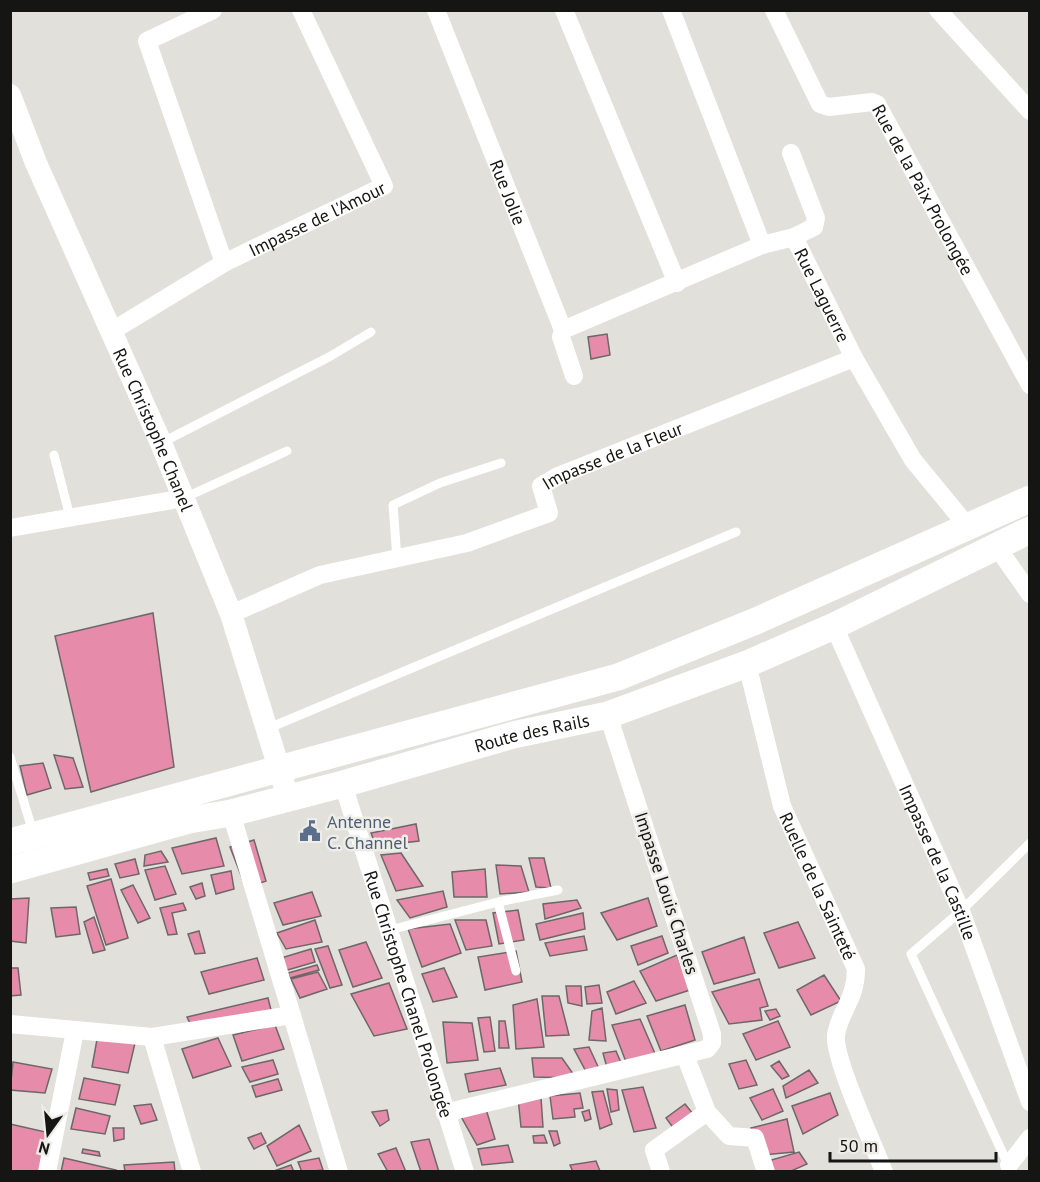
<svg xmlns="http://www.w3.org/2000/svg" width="1040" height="1182" font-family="'PT Sans',sans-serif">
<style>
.building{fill:#e68caa;stroke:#6e6769;stroke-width:1.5}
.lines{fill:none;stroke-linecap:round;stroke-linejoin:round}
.service{stroke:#fff;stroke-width:9}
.minor{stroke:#fff;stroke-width:18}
.tertiary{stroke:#fff;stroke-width:22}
.primary{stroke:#fff;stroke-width:27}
.labels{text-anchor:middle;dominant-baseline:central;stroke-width:5;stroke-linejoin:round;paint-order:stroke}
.street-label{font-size:18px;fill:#151513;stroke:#eeede7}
.service-label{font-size:18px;fill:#4e5e75;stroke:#eeede7;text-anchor:start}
</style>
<rect width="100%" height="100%" fill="#e1e0da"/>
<path class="building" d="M607,334L610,355L591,359L588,337Z
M153,613L174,767L91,792L55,636Z
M54,755L73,758L83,787L65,789Z
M43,763L51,788L27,795L20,766Z
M416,824L419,841L376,846L371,833Z
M216,838L224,866L182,874L172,848Z
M254,840L266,881L246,888L230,847Z
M161,851L168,862L144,866L145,855Z
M401,853L423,886L396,891L381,855Z
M529,858H544L551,888L536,887Z
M135,859L139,874L120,878L115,864Z
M496,865L521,866L529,892L500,894Z
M165,866L176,894L155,900L145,870Z
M107,869L109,876L90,880L88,873Z
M485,869L487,897H454L452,872Z
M231,871L234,889L216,894L211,875Z
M111,879L128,938L106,945L87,886Z
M202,883L205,896L196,899L190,887Z
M133,885L150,918L138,923L121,890Z
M443,891L447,907L410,918L397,900Z
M312,892L321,916L283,925L274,903Z
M29,898L26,943L10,941V899Z
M648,898L657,926L617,940L601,913Z
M577,900L581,908L545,919L543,904Z
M183,903L186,910L172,913L177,934L168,935L160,908Z
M76,907L80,934L56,937L51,908Z
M518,910L524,940L499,944L493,913Z
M583,913L585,929L540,940L536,924Z
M94,917L105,950L93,953L84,922Z
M315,920L322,942L286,949L277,933Z
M455,920H486L492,946L466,950Z
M798,922L815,958L779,968L764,933Z
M450,924L461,953L422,967L408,929Z
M199,931L205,953L195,954L188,934Z
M584,936L587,950L550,956L545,943Z
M662,936L668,953L638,965L631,946Z
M744,937L755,973L714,984L702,952Z
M366,942L382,978L353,987L339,950Z
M328,946L342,985L330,988L315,949Z
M311,949L315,962L284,971L281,958Z
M516,951L522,982L485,990L478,957Z
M677,955L690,990L656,1001L640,971Z
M257,958L264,980L209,994L201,972Z
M317,965L319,970L290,978L288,973Z
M10,968H18L21,995L10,996Z
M444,968L457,997L433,1002L422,974Z
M318,972L327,989L300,998L291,979Z
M824,975L841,1001L811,1015L797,990Z
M759,979L768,1006L760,1008L762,1020L729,1024L712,992Z
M634,981L646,1003L616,1014L607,992Z
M389,983L407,1029L374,1036L351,994Z
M599,985L602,1003L587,1004L585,987Z
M566,986H581L582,1006L568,1003Z
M542,996H559L569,1035L546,1036Z
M268,998L272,1014L194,1032L187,1017Z
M537,999L544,1047L516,1049L513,1005Z
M685,1005L695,1040L661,1051L647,1016Z
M602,1008L606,1041L589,1040L592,1011Z
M776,1009L780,1016L770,1020L765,1011Z
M490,1017L495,1051L484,1052L478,1018Z
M640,1019L656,1056L626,1062L612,1025Z
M499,1021H505L509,1048H499Z
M778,1021L790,1047L756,1060L743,1034Z
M443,1022L472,1023L478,1060L447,1063Z
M275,1025L284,1049L242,1061L233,1035Z
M98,1034L136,1039L128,1073L92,1067Z
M218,1038L231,1066L193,1078L182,1049Z
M589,1047L601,1073L589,1077L574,1049Z
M616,1051L622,1065L607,1068L603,1053Z
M532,1058H562L576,1078L534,1077Z
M273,1060L278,1074L250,1082L242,1067Z
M746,1060L757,1085L739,1089L729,1064Z
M779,1061L789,1076L782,1079L771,1066Z
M13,1062L52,1069L45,1093L10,1090Z
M500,1068L506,1085L469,1092L465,1074Z
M809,1070L818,1083L786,1098L783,1086Z
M84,1078L120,1085L115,1105L79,1099Z
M278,1079L282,1090L256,1097L252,1086Z
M643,1087L656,1128L634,1132L622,1090Z
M607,1089L617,1090L619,1110L611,1112Z
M773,1089L783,1111L762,1120L750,1098Z
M603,1091L612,1124L600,1129L592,1092Z
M580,1093L583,1108L574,1109L575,1117L553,1119L550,1096Z
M830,1093L838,1115L803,1134L792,1106Z
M518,1098H541L543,1127H521Z
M151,1104L157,1120L141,1124L134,1106Z
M685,1104L694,1115L674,1129L666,1118Z
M76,1108L110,1116L105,1134L71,1129Z
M486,1109L495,1139L477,1145L459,1113Z
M387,1110L389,1120L380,1126L372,1112Z
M589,1110L591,1119L585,1121L582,1112Z
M787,1119L794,1152L762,1155L751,1128Z
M10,1124L50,1133L42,1172H10Z
M299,1125L311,1151L277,1166L267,1146Z
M113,1128H124V1139L114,1141Z
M549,1131H557L560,1143L554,1146Z
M261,1133L266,1143L254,1149L248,1138Z
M544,1135L547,1143H534L533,1136Z
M429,1139L439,1172H421L411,1142Z
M508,1145L513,1162L482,1165L478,1149Z
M396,1148L406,1172H388L378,1154Z
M83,1149L99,1152L100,1156L82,1153Z
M799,1152L807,1164L789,1172H772L768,1161Z
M64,1158L116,1170L115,1172H61Z
M319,1158L323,1170L302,1172L298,1162Z
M596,1161L600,1171L597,1172H573L570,1165Z
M174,1162L175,1172H125L124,1165Z
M291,1165L294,1172L274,1171Z"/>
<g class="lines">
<path class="service" d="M161,443L329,357L371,332
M54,455L70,517
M184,498L287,451
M397,559L393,505L440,483L501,463
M269,728L736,532
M10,757L33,832
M498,902L516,971
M390,930L498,902L558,890
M1009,1167L911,954L961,911L1030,843"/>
<g class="minor">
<path d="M213,10L147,41L224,263"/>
<path id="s1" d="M436,10L563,330L561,337L574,376"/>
<path d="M564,10L677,283"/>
<path d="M671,10L762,245"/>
<path id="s2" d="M774,10L820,104L829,107L872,102L877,104L1030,385"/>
<path d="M938,10L1030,111"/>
<path d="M791,153L816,218L814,227L794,237"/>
<path id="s3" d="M563,330L762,245L794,237L854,358L913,460L969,528"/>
<path id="s4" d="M112,331L224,263L384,186L301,10"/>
<path d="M10,528L184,498"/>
<path d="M997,547L1030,594"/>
<path id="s5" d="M231,614L320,575L467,543L549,513L541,486L558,476L854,358"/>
<path id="s6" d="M834,626L961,911L1030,1102"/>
<path id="s7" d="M747,664L782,806L856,969C856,1000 840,1010 836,1035C833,1058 874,1145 884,1172"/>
<path id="s8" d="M343,784L465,1172"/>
<path d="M231,813L339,1172"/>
<path d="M10,1024L152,1037L292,1015"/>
<path d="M152,1037L192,1172"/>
<path d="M685,1055L707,1112L729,1136L755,1138L766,1172"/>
<path d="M445,1113L707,1049L712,1043V1034L608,715"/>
<path d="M1009,1165L1030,1138"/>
<path d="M47,1172L75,1031"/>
<path d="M661,1172L654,1150L707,1112"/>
</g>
<path class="tertiary" id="s9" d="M10,95L36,163L161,443L231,614L288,797"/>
<g class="primary">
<path d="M10,842L618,677L756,621L1030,499"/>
<path id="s10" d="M10,870L189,820L231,813L343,784L513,735L608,715L747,664L834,626L1030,530"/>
</g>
</g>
<defs>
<symbol id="civic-bare" viewBox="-9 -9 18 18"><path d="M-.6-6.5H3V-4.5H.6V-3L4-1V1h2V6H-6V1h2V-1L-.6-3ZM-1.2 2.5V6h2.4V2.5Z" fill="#5c6f8a" stroke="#eeede7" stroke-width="2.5" paint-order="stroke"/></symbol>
</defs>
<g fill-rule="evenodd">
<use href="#civic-bare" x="295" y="816" width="30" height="30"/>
</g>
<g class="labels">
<g class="street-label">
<text stroke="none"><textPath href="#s2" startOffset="260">Rue de la Paix Prolongée</textPath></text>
<text stroke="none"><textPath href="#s1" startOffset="196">Rue Jolie</textPath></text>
<text stroke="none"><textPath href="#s4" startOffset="234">Impasse de l'Amour</textPath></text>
<text stroke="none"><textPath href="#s3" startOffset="314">Rue Laguerre</textPath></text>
<text stroke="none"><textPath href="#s9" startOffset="364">Rue Christophe Chanel</textPath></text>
<text stroke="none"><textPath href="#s5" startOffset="441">Impasse de la Fleur</textPath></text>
<text stroke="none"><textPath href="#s10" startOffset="540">Route des Rails</textPath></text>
<text stroke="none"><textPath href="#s6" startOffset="258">Impasse de la Castille</textPath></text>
<text stroke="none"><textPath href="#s7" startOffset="234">Ruelle de la Sainteté</textPath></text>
<text transform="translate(667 893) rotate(72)">Impasse Louis Charles</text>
<text stroke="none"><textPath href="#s8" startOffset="220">Rue Christophe Chanel Prolongée</textPath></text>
</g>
<g class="service-label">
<text x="327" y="821">Antenne<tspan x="327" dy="21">C. Channel</tspan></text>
</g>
</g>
<rect width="1040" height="1182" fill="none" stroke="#151513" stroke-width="24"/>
<g transform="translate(48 1134) rotate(195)" stroke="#eeede7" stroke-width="4.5" paint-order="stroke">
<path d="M0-4.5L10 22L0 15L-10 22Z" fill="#151513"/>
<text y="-9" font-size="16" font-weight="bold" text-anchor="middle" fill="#151513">N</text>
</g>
<path d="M830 1152v9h166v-9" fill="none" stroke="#151513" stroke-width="3"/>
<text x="839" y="1152" font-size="18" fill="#151513" stroke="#eeede7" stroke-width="4.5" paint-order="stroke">50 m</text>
</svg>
